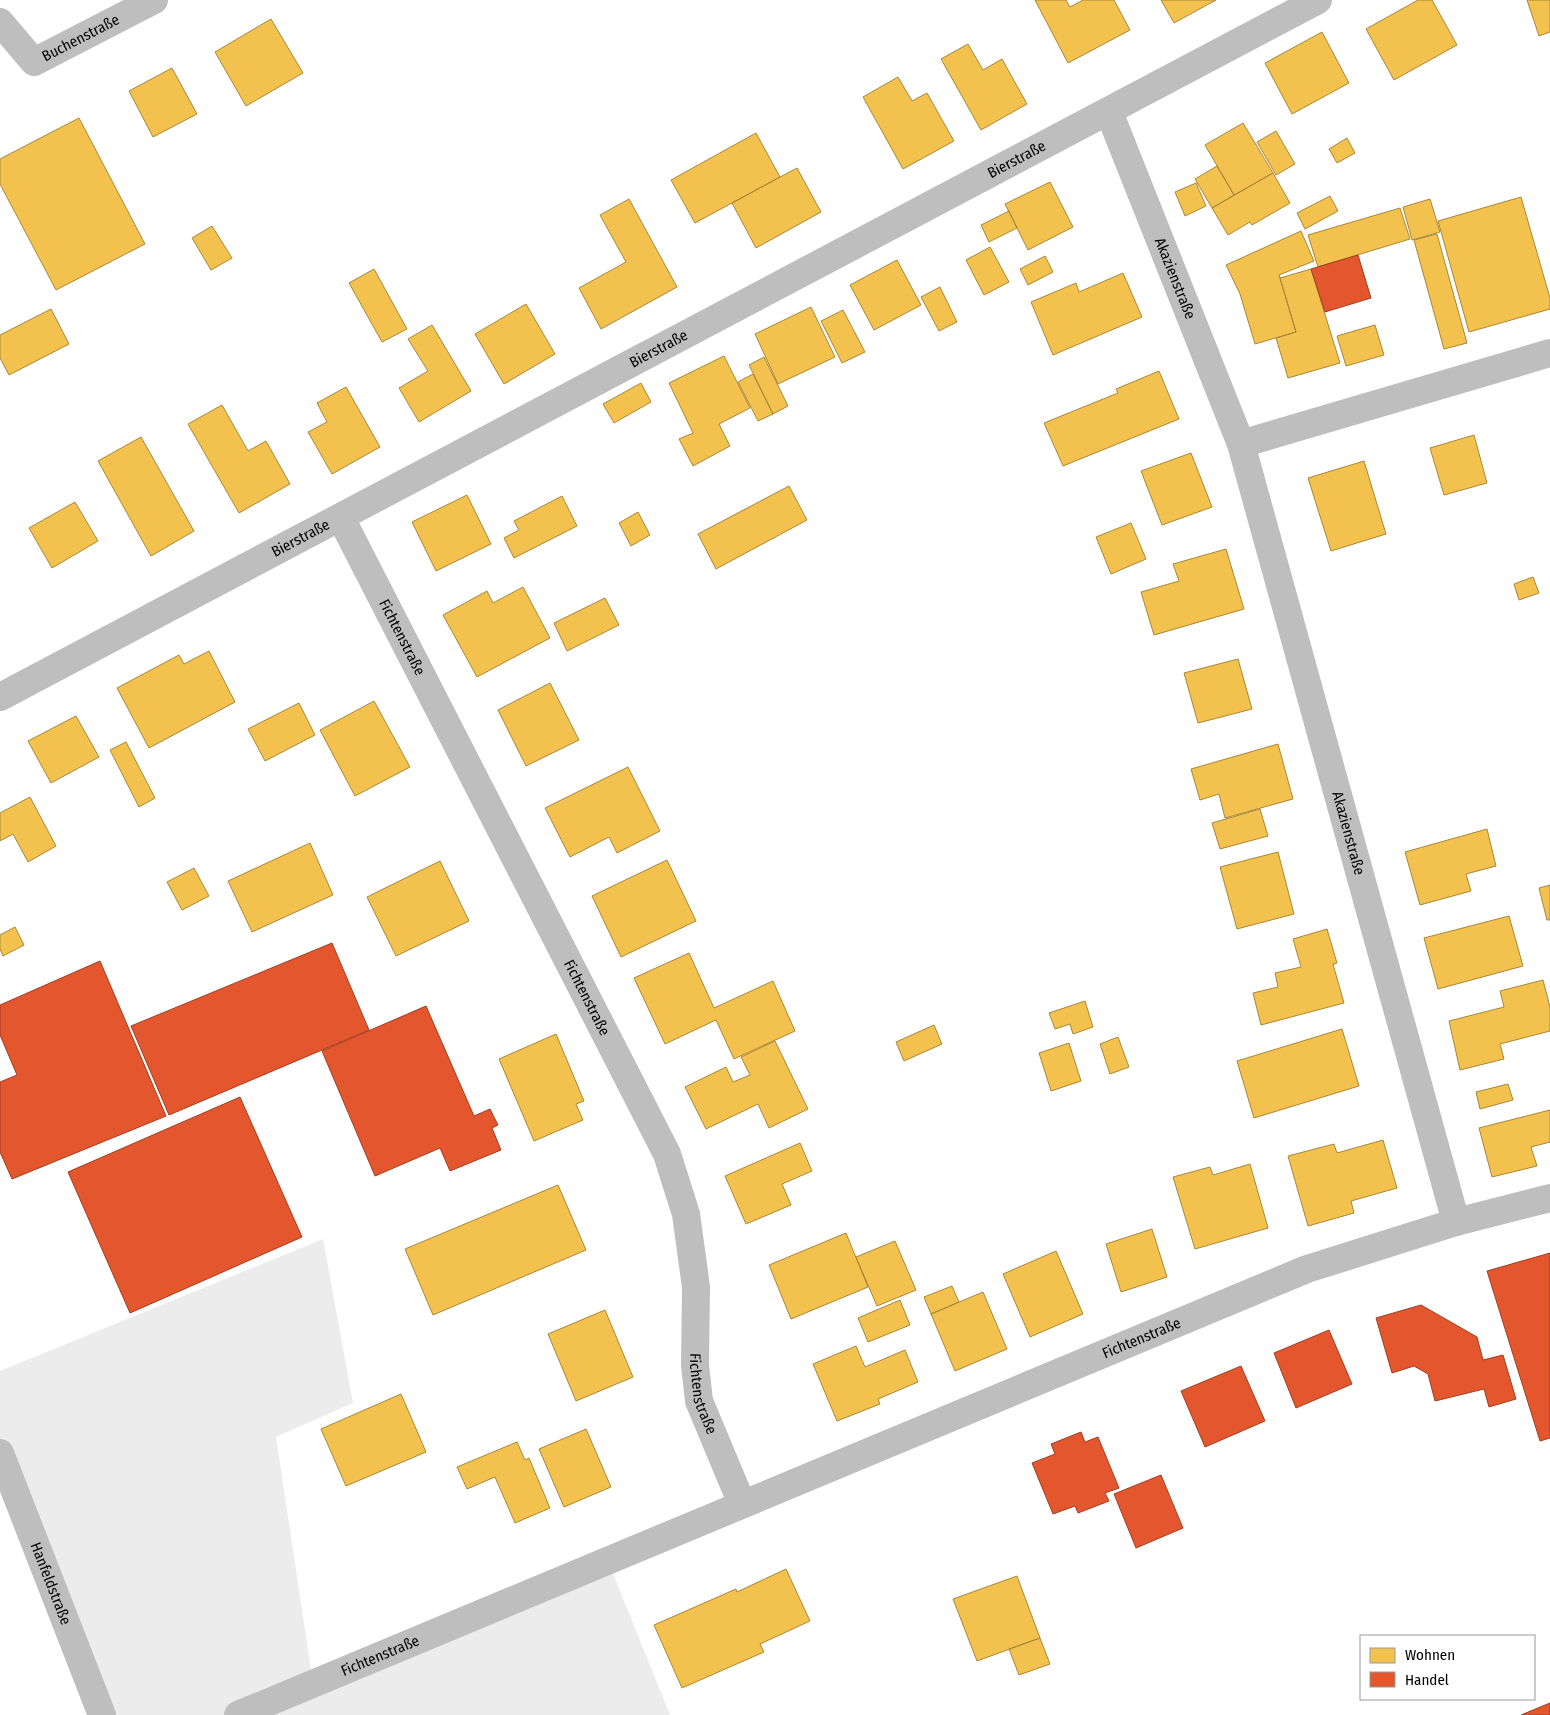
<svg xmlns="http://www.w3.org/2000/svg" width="1550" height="1715" font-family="'Fira Sans Condensed',sans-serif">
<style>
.green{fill:#ececec}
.homes{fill:#f2c14e;stroke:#a98737}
.shops{fill:#e4572e;stroke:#a03d20}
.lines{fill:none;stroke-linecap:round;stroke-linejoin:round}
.street{stroke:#bebebe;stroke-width:28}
.labels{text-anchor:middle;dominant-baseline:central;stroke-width:5;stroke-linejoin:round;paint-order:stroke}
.street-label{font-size:15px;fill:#000;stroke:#fff}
</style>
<rect width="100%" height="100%" fill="#fff"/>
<path class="green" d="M323,1239L353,1403L276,1437L313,1683L608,1561L670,1715H102L0,1453V1371Z"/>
<path class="homes" d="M1035,0H1066L1070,7L1083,0H1114L1130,30L1068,63Z
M1161,0H1216L1174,23Z
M1418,0H1432L1457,45L1394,80L1366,29Z
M1527,0H1550V32L1539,36Z
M271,19L303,73L246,106L215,52Z
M1322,32L1349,83L1292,114L1265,63Z
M968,44L983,70L1002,59L1027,104L981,130L941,59Z
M172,68L197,114L153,137L129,91Z
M898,77L912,101L927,93L954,141L903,169L863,97Z
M79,118L145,244L56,290L0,184V159Z
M1243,123L1273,173L1234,195L1205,145Z
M1276,131L1295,164L1276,175L1257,142Z
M756,133L780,177L695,223L671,180Z
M1347,138L1355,153L1337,163L1329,149Z
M1217,166L1234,195L1212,208L1195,179Z
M797,168L821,212L756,248L732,203Z
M1273,173L1290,203L1252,225L1250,222L1228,235L1212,208Z
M1050,182L1073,227L1028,250L1005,204Z
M1196,183L1206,206L1185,216L1175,192Z
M1330,196L1338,211L1305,229L1297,213Z
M1521,197L1550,298V309L1469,332L1438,221Z
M629,199L677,287L601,329L579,288L626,262L600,215Z
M1430,199L1440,232L1412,240L1403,207Z
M1400,208L1410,239L1318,267L1308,235Z
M1009,211L1017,228L989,242L981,225Z
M212,226L232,258L211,270L192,238Z
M1301,231L1314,261L1279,275L1296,332L1255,344L1240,294L1226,265Z
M1437,234L1467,343L1444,349L1414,240Z
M990,247L1009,282L984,295L966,260Z
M1045,256L1053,272L1028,285L1020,269Z
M897,260L921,305L874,330L850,285Z
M374,269L407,329L382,342L349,283Z
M1311,269L1340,363L1288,378L1276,338L1296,332L1280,278Z
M1123,273L1142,317L1053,355L1031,302L1076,283L1079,292Z
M940,287L957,322L939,331L921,297Z
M526,304L555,354L504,384L475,334Z
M811,307L835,357L778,384L755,334Z
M51,309L69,344L9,375L0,358V335Z
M843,310L865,352L842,363L821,321Z
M432,325L471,391L419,422L399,388L428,371L408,339Z
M1375,325L1384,355L1346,366L1337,336Z
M724,356L750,408L719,424L730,446L693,466L679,439L693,433L669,383Z
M764,357L788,406L773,414L749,365Z
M1159,371L1179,419L1063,466L1044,423L1118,393L1116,389Z
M753,374L773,414L758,421L738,382Z
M641,383L651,402L614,423L603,404Z
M346,387L380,447L332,474L308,432L327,422L317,403Z
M222,405L248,451L266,441L290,484L239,513L188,424Z
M1474,435L1487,483L1444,495L1430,448Z
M141,437L194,531L151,556L98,461Z
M1191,453L1212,507L1162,525L1141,471Z
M1364,461L1386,534L1331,551L1308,478Z
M789,486L807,520L716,569L698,534Z
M467,495L491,544L436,571L412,522Z
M562,496L577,526L514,558L504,538L519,530L514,521Z
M75,502L98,541L52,568L29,528Z
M638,512L650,535L631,546L619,523Z
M1131,523L1146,559L1111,574L1096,537Z
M1226,549L1244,609L1154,635L1141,592L1179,581L1173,564Z
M1533,577L1539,593L1519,600L1514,584Z
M523,587L550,638L477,677L443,615L487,591L493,603Z
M605,598L619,625L567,651L554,623Z
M209,651L235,702L149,748L117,688L179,655L184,664Z
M1238,659L1252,709L1198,723L1184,673Z
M550,683L579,740L526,766L498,710Z
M374,701L410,767L355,796L320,730Z
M299,703L315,735L265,761L248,729Z
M76,716L99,757L51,783L28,741Z
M126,742L155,798L139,807L110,750Z
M1278,744L1293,799L1225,818L1219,794L1200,800L1191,769Z
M628,767L660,831L617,853L609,837L570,857L545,808Z
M30,797L56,846L28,862L13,834L0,841V813Z
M1260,809L1268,836L1220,849L1212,823Z
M1487,829L1496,866L1466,874L1471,891L1420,905L1405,852Z
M310,843L333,895L252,932L228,881Z
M1278,852L1294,914L1237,929L1220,867Z
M667,860L696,921L621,957L592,896Z
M440,861L469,921L396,956L367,897Z
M194,868L209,896L182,910L167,882Z
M1550,885V920H1547L1539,888Z
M1509,916L1523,966L1438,989L1424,938Z
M15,927L24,945L3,956L0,949V935Z
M1327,929L1337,963L1333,964L1344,1003L1261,1025L1253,993L1278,987L1275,973L1301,967L1293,939Z
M689,953L714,1008L773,981L795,1031L734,1059L716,1020L665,1044L634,978Z
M1543,980L1550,1007V1031L1500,1044L1504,1059L1460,1070L1449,1021L1504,1007L1500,991Z
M1085,1001L1093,1027L1073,1034L1070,1024L1055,1029L1049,1013Z
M934,1025L942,1044L904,1061L896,1042Z
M1342,1029L1359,1086L1254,1118L1237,1061Z
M556,1034L584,1101L576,1104L583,1120L534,1141L499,1059Z
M1118,1037L1129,1067L1110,1074L1100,1044Z
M775,1041L808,1109L769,1128L758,1104L706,1129L685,1087L726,1067L733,1082L750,1075L741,1057Z
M1069,1043L1081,1081L1051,1091L1039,1053Z
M1508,1084L1513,1100L1480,1109L1476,1092Z
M1550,1110V1142L1531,1147L1537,1166L1492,1177L1479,1128Z
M1383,1140L1397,1188L1351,1201L1354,1213L1308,1226L1288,1156L1334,1144L1337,1153Z
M800,1143L812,1171L782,1184L791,1205L746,1224L725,1176Z
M1250,1164L1268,1228L1195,1249L1173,1177L1210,1167L1213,1175Z
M558,1185L586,1250L433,1315L405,1249Z
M1152,1229L1167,1277L1121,1292L1106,1244Z
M846,1233L868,1287L791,1319L769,1265Z
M895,1241L916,1290L877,1306L856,1257Z
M1056,1251L1083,1314L1030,1337L1003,1274Z
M952,1286L959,1302L931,1314L924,1297Z
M983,1292L1007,1349L955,1371L931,1314Z
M900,1300L910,1325L868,1342L858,1318Z
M605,1310L633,1377L576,1401L548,1334Z
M856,1346L865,1367L905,1350L918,1382L878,1399L880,1404L837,1421L813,1364Z
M401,1394L426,1452L346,1486L321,1429Z
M586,1429L611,1487L564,1507L539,1449Z
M517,1442L525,1460L529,1458L550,1508L515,1523L495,1477L467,1489L457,1467Z
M786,1569L810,1621L760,1644L764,1652L682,1688L654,1625L736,1589L737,1592Z
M1017,1576L1040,1638L977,1661L953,1599Z
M1040,1638L1050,1664L1019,1675L1009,1649Z"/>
<path class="shops" d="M1358,255L1371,298L1325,312L1311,269Z
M332,943L369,1030L169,1115L131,1026Z
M100,961L166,1116L12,1179L0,1152V1082L17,1075L0,1035V1005Z
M426,1006L474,1116L490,1109L498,1125L492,1128L501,1150L450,1171L440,1148L375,1176L322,1051Z
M240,1097L302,1237L130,1313L68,1172Z
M1550,1253V1438L1540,1441L1487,1271Z
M1421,1305L1477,1337L1483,1360L1503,1355L1516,1399L1489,1407L1484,1389L1435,1401L1428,1374L1414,1366L1392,1373L1376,1318Z
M1329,1330L1352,1384L1296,1408L1274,1353Z
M1241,1366L1265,1421L1205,1447L1181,1391Z
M1081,1432L1085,1442L1098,1437L1119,1488L1105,1493L1109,1501L1078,1513L1075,1506L1053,1514L1032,1463L1055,1454L1051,1444Z
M1161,1475L1183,1528L1136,1548L1114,1494Z
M1550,1703V1715H1521Z"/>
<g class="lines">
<g class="street">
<path id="s1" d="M0,22L34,62L154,0"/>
<path id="s2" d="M1109,112L1241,444L1456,1222"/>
<path d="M1241,444L1550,353"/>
<path id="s3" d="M341,518L667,1154L686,1214L696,1287L695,1365L699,1401L742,1504"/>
<path id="s4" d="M0,697L1318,0"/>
<path id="s5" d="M0,1453L102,1715"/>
<path id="s6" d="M238,1715L1307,1269L1456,1222L1550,1198"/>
</g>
</g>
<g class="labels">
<g class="street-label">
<text stroke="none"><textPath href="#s1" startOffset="105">Buchenstraße</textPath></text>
<text stroke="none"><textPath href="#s4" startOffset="1150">Bierstraße</textPath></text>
<text stroke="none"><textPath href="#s2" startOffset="179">Akazienstraße</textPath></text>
<text stroke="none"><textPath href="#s4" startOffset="745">Bierstraße</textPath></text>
<text stroke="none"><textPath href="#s4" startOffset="340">Bierstraße</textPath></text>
<text stroke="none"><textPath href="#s3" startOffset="134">Fichtenstraße</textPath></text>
<text stroke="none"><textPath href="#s2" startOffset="761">Akazienstraße</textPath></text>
<text stroke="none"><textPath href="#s3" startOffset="539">Fichtenstraße</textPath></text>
<text stroke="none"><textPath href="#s6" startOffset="979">Fichtenstraße</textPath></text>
<text stroke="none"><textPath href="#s3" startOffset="959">Fichtenstraße</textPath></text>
<text stroke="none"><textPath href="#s5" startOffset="140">Hanfeldstraße</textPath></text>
<text stroke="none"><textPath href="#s6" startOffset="154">Fichtenstraße</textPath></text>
</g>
</g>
<rect x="1360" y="1635" width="175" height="65" fill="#ffffff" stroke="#999999"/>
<rect x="1370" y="1648" width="25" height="15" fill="#f2c14e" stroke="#999999"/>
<text x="1405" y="1660" font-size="15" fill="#000000">Wohnen</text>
<rect x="1370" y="1672" width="25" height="15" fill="#e4572e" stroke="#999999"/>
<text x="1405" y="1685" font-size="15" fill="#000000">Handel</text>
</svg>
